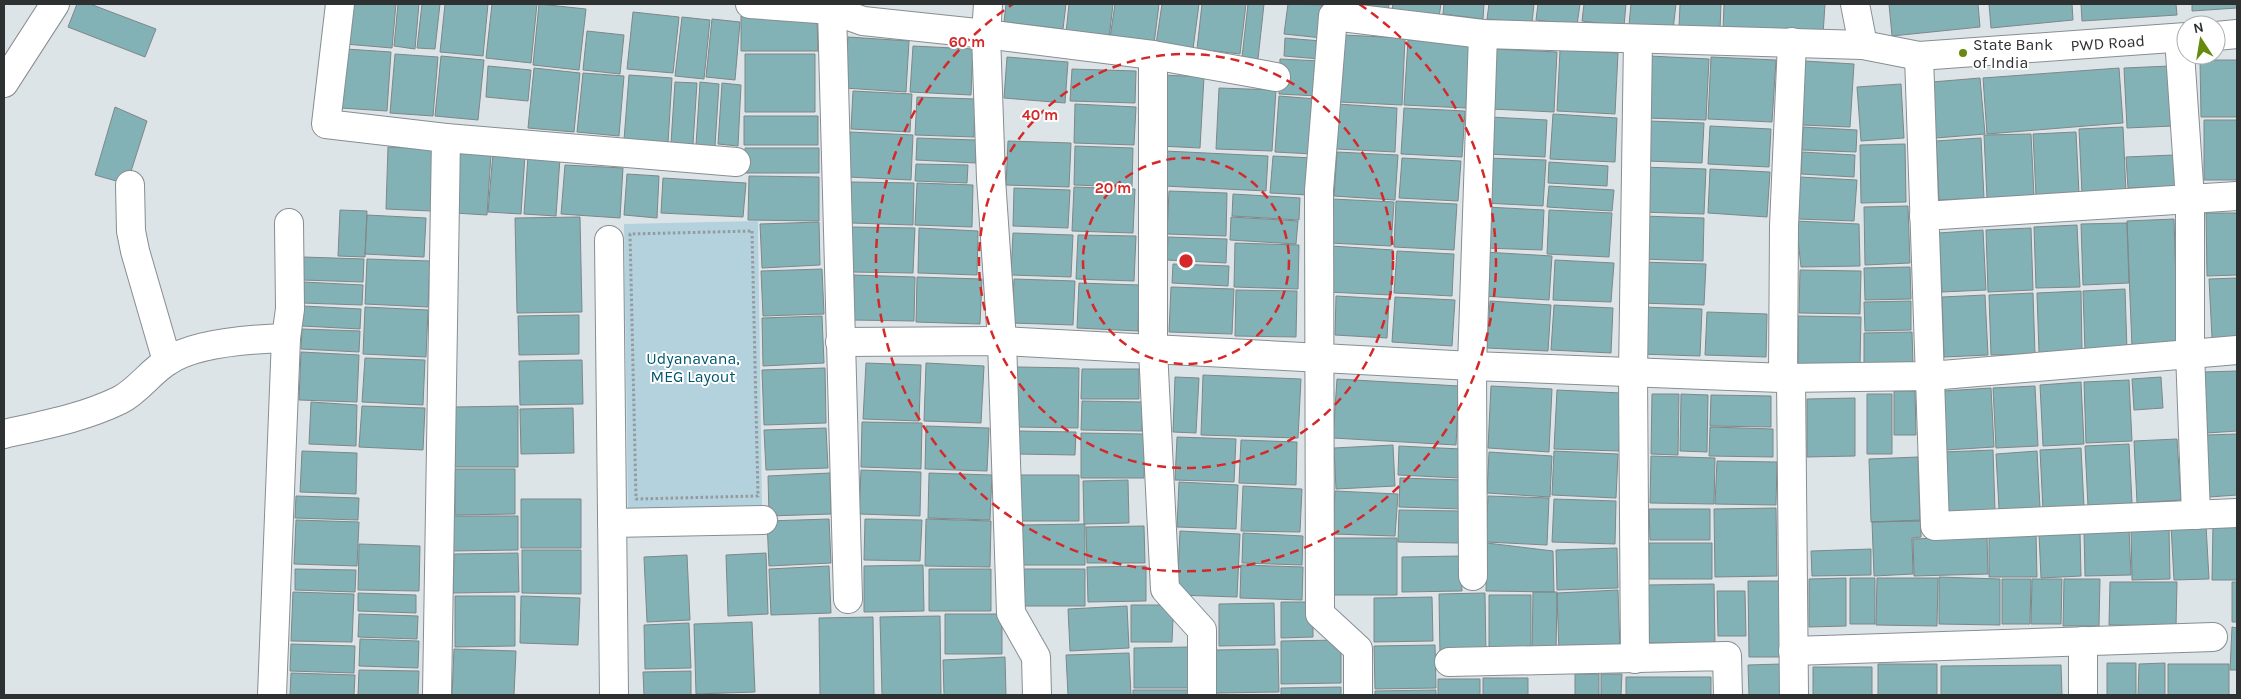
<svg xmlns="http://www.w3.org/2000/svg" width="2241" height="699" font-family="Karla,sans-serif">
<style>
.green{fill:#b4d1de}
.building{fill:#82b1b6;stroke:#7f8788}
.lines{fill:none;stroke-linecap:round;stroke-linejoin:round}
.minor-casing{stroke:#878e91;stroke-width:30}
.path{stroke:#959b9d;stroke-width:3;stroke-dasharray:2.5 2.5;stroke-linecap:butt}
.minor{stroke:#fff;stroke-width:28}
.ring{fill:none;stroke:#d62828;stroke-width:2.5;stroke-dasharray:9 6}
.poi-dot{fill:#678a0e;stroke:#fff;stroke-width:2}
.labels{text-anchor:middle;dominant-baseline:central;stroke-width:4;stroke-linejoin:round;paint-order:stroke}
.street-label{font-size:16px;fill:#2e3132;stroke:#fff}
.poi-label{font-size:16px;fill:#2e3132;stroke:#fff;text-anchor:start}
.park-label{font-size:16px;fill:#01566e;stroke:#fff}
.centre{fill:#d62828;stroke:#fff;stroke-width:2.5}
.ring-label{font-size:15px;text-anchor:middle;font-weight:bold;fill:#d62828;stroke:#fff;stroke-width:4;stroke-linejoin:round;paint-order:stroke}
</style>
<rect width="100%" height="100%" fill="#dce4e7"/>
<path class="green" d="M758,221L762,511L628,514L624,224Z"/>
<path class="building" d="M77,4H90L156,29L145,57L68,27Z
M349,4H396L392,48L345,44Z
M398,4H419L415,49L394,46Z
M422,4H440L435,49L417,48Z
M445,4H488L483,56L440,52Z
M492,4H537L531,63L486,58Z
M539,4L586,9L579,70L533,65Z
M1006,4H1066L1063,29L1004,22Z
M1069,4H1113L1109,39L1066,33Z
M1115,4H1159L1154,44L1110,38Z
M1162,4H1199L1193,49L1156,44Z
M1202,4H1246L1240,54L1197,49Z
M1248,4H1264L1258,59L1242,57Z
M1288,4L1326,5L1322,38L1284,34Z
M1368,4H1389L1388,11L1367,9Z
M1393,4H1441L1439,17L1392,11Z
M1444,4H1484L1483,19L1443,14Z
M1489,4H1534L1532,23L1487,19Z
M1538,4H1580L1577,25L1536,20Z
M1584,4H1626L1624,26L1582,21Z
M1631,4H1676L1673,30L1629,25Z
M1680,4H1721L1720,30L1679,28Z
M1724,4H1825L1823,35L1723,30Z
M1889,4H1978L1980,27L1892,36Z
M1989,4H2072L2073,20L1991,28Z
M2081,4H2176L2177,15L2082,21Z
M2192,4H2237V8L2192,11Z
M633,12L679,17L673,73L627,69Z
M741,16H817L818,51H741Z
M682,17L710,20L704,79L675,76Z
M712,19L740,22L735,80L706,77Z
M587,31L624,35L620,74L583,70Z
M1343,35L1405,38L1402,105L1339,102Z
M848,37L909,41L906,92L844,88Z
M1285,38L1321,41L1320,59L1284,56Z
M1408,40L1470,44L1466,108L1404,105Z
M913,46L973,49L971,95L910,92Z
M346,49L391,52L387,111L341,108Z
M1495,49L1557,52L1554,112L1492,109Z
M1560,50L1618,53L1615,114L1557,111Z
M395,54L438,57L433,116L390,113Z
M745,54H815V112H745Z
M441,56L484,60L478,120L435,116Z
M1650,56L1709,59L1706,120L1647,118Z
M1007,57L1068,62L1065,103L1004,98Z
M1711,57L1776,60L1772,122L1708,119Z
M1280,59L1320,61L1318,96L1279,94Z
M2200,60H2237V117H2201Z
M1805,61L1854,64L1850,127L1802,125Z
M488,66L531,70L528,101L486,97Z
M2170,66L2173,126L2127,128L2124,68Z
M534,68L580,73L574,132L528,128Z
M2119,68L2123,123L1987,134L1983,78Z
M1072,69L1136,71L1135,103L1070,101Z
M583,73L624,76L619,136L577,132Z
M629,75L672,78L668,143L624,140Z
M1163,75L1204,77L1200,148L1159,146Z
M1980,78L1985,134L1936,138L1932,82Z
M675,82L697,83L693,144L671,143Z
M700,82L719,84L715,146L696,145Z
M722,83L741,85L738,146L718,144Z
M1901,84L1904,138L1861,141L1857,87Z
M1219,88L1276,90L1272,151L1216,149Z
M853,91L912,94L910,132L851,129Z
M1279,96L1316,99L1313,154L1275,152Z
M917,97L975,99L974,137L915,135Z
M1075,104L1136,107L1134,145L1074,143Z
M1338,104L1397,108L1395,152L1336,149Z
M115,107L147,121L127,184L95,175Z
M1404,108L1465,111L1462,157L1401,154Z
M1553,114L1617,118L1615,162L1550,159Z
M744,116H818V145H744Z
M1490,117L1547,120L1545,157L1488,154Z
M2204,120H2237V180H2204Z
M1649,121L1704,123L1702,163L1647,161Z
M1710,126L1771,129L1769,167L1708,164Z
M1803,127L1857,130L1856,152L1802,150Z
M2123,127L2126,192L2082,194L2079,129Z
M850,132L913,135L911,180L848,177Z
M2076,132L2079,194L2036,196L2033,134Z
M2031,134L2034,196L1987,199L1984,135Z
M917,138L976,140V163L916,160Z
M1981,138L1984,198L1939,200L1936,141Z
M1008,141L1071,143L1069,187L1006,185Z
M1905,144L1906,202L1861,203L1860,145Z
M1075,146L1133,148L1132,187L1074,185Z
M388,147L434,149L431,211L386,209Z
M745,148H819V173H745Z
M1165,151L1268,156L1266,191L1164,186Z
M458,152L491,154L487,215L454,213Z
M1337,152L1398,155L1395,200L1334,196Z
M1802,152L1855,155L1854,177L1801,174Z
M493,153L525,155L521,214L488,212Z
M2174,155L2176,186L2128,188L2126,157Z
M528,156L560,158L556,216L524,214Z
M1273,156L1312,158L1309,195L1270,193Z
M1402,158L1461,161L1458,201L1399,198Z
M1486,158L1546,160L1543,206L1484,203Z
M1549,162L1608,166L1607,186L1548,183Z
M916,164L968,165L967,183L915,181Z
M565,165L623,168L620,218L561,214Z
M1641,167L1706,169L1704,214L1640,212Z
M1710,169L1770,172L1767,217L1708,213Z
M627,174L659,176L657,218L624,215Z
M749,176L819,177V221L748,220Z
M1800,177L1857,180L1854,221L1798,219Z
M663,178L746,183L743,217L661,213Z
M851,182L914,183L913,225L851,223Z
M917,183L973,185L972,227L915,225Z
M1549,186L1614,190L1612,211L1547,207Z
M1074,187L1135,189L1133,233L1072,231Z
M1014,188L1070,190L1068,228L1013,226Z
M1169,191L1227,193L1226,236L1167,234Z
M1233,194L1300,198L1299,220L1232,216Z
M1332,199L1394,202L1391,246L1329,243Z
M1396,201L1457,204L1454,250L1394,247Z
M1908,206L1910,263L1865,265L1864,207Z
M1486,207L1544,210L1542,250L1484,248Z
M340,210L367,211L365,257L338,256Z
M1549,210L1612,213L1609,257L1547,254Z
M2206,213H2237V275L2207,276Z
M367,215L426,218L424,257L365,254Z
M1642,216L1704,218L1703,261L1640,259Z
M580,217L582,312L517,313L515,218Z
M1231,217L1298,221L1296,244L1230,240Z
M2174,219L2178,346L2132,348L2127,221Z
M1796,221L1859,224L1860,266L1801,267Z
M819,222L820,265L762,268L760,224Z
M2127,223L2129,283L2083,285L2081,224Z
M2077,225L2080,287L2036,288L2034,227Z
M852,227L915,228L913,273L851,272Z
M919,228L978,231L977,275L918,273Z
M2031,228L2033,290L1988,292L1986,230Z
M1983,230L1986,290L1942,292L1939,233Z
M1013,233L1073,235L1071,277L1011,275Z
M1078,235L1136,236L1134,281L1076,279Z
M1168,237L1227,239L1226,263L1167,260Z
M1235,243L1299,245L1298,289L1234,287Z
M1331,246L1393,250L1391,295L1328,292Z
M1397,251L1454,254L1452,296L1394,293Z
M1484,252L1552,256L1549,300L1482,296Z
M303,257L364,259L363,282L302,280Z
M367,259L430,261L428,307L365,304Z
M1555,260L1614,263L1611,302L1553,300Z
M1641,262L1706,264L1704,305L1639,303Z
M1173,264L1229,266L1228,286L1172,283Z
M1910,267L1911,299L1865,300L1864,268Z
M822,269L824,314L763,316L761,271Z
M1800,270L1861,271L1860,314L1799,313Z
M854,275L915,277L914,321L852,320Z
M917,277L982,279L980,324L916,322Z
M2237,278V337L2212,338L2209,279Z
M1014,279L1075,281L1073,325L1012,323Z
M303,282L363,285L362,305L302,303Z
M1079,283L1139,285L1138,331L1077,328Z
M1171,287L1234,289L1232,334L1169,332Z
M2125,289L2127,350L2085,351L2083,291Z
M1236,290L1297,291L1296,337L1235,336Z
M2081,291L2082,351L2039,353L2037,293Z
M2033,293L2035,354L1991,355L1989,295Z
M1985,295L1988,355L1944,357L1942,297Z
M1336,296L1389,299L1387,338L1335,335Z
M1395,297L1455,300L1452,346L1392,342Z
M1490,301L1551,305L1548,351L1487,348Z
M1911,301V330L1865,331L1864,302Z
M1554,305L1613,308L1611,353L1551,350Z
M303,306L361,309L360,329L302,326Z
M365,307L428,310L426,357L363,354Z
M1641,307L1702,309L1700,356L1639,354Z
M1707,312L1767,314L1766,357L1705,355Z
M579,315V354L519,355L518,316Z
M822,316L824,363L763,366L762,318Z
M1798,316L1861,317L1860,365H1798Z
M302,329L360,331L359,352L301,349Z
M1912,332L1913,364H1864V333Z
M301,352L359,355L357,402L299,400Z
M365,358L425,360L423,405L362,402Z
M582,360L583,404L520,405L519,361Z
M866,363L921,365L919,421L863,419Z
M926,363L984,366L981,423L924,421Z
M1017,367L1079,368L1078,428L1016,427Z
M825,368L826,423L764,425L762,370Z
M1082,369H1139V399H1081Z
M2237,371V431L2207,433L2204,372Z
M1203,375L1301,379L1298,438L1201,435Z
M1175,377L1199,378L1196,433L1173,432Z
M2161,377L2163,408L2134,410L2132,379Z
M1337,379L1459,386L1456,445L1333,438Z
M2129,380L2132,441L2086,443L2084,382Z
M2081,382L2084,444L2043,446L2040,385Z
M1491,386L1552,389L1549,452L1488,448Z
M2035,386L2038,446L1996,448L1993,388Z
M1991,388L1994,447L1946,450L1943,391Z
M1557,390L1621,393L1619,451L1554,449Z
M1894,391H1915L1916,435H1894Z
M1652,394H1679L1678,455L1651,454Z
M1681,394L1708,395L1707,452L1680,451Z
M1867,394H1892V454H1867Z
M1711,395L1771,396V427L1710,426Z
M1855,398V456L1807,457V399Z
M1082,401L1143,402L1142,431L1081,430Z
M311,402L357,405L356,446L309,444Z
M362,406L425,408L423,450L359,447Z
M518,406V467H455V407Z
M573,408L574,453L521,454L520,409Z
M862,422L922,423L921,469L861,467Z
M926,426L989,428L987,471L925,469Z
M1710,427L1773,429V457L1709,456Z
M826,428L828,468L766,470L764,430Z
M1018,431L1076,432L1075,455L1017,454Z
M1081,433L1145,434L1144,478H1081Z
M2237,434V495L2209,497L2206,435Z
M1177,437L1236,439L1234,482L1175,480Z
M2177,439L2181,500L2137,503L2134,441Z
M1241,440L1297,442L1296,485L1239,483Z
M2129,444L2132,503L2088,506L2085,446Z
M1393,445L1395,486L1336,489L1334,448Z
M1399,446L1461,449L1460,478L1398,475Z
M2081,448L2084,507L2043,510L2040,450Z
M1993,450L1995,511L1947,513L1944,452Z
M302,451L357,453L356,494L300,492Z
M1554,451L1618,454L1616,498L1552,495Z
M2037,451L2040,508L1999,509L1996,454Z
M1489,452L1552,456L1550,497L1487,493Z
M1651,456L1715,458L1714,504L1650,503Z
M1918,457L1920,521L1871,522L1869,459Z
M1717,461L1777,462L1776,505L1715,504Z
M455,469H515V514L455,515Z
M861,470L921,472L920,516L859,514Z
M830,473L831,514L769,516L768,476Z
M929,473L992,475L990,520L928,518Z
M1020,475H1079V521H1019Z
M1400,478L1463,480L1462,509L1399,507Z
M1128,480L1129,523L1084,524L1083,481Z
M1179,482L1238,485L1236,529L1177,527Z
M1243,486L1302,489L1300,532L1241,531Z
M1335,491L1398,494L1395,536L1333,534Z
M296,496L359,498L358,520L295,518Z
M1488,496L1549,498L1547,545L1486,542Z
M521,499H581V548H521Z
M1554,499L1616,501L1615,544L1552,542Z
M1776,508L1777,576L1715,577L1714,509Z
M1649,509H1710V540H1650Z
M1399,510L1461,511L1460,543L1398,542Z
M453,516H518V550L453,551Z
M829,519L831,563L769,566L767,521Z
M865,519L922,520L920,561L864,560Z
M926,519L991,521L990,567L925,566Z
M296,520L359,522L357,566L294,564Z
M1921,520V537L1912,538L1913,574L1874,576L1872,522Z
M2213,523H2237V580H2212Z
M1085,524V565H1022V525Z
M2206,525L2209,579L2174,580L2171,526Z
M1144,526L1145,563H1087L1086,527Z
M2169,528L2170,579L2132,580L2131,529Z
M2129,529L2131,575L2085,576L2084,530Z
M1180,531L1240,534L1237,597L1177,595Z
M2080,532L2081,576L2041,578L2039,533Z
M1243,533L1303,536L1302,565L1242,563Z
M2036,533L2037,577H1989V534Z
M1987,536L1988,574L1914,576L1913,539Z
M1334,538H1397V595H1334Z
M1487,543L1553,551L1554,592L1486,591Z
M1649,543H1712V579H1649Z
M359,544L420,546L419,591L358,590Z
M1617,548L1618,588L1557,590L1556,550Z
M1871,549V575L1812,576L1811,551Z
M522,550H581V594L522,593Z
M518,553L519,592L453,593L454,554Z
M766,553L768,614L728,616L726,555Z
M687,555L690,620L647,622L644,557Z
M1461,556L1462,591L1402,592V557Z
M923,565L924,611L864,612V566Z
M1241,565L1303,567L1302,600L1240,598Z
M829,566L831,613L771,615L769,569Z
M1146,566V601L1088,602L1087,567Z
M295,569L356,570L355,592L295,590Z
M929,569H991V611H929Z
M1023,569H1085V606H1023Z
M1939,577L2000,579V625L1939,624Z
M1846,578V626L1809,627V579Z
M1850,578H1875V624H1850Z
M1877,578H1938L1937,626L1876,625Z
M2002,579H2031L2030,624H2002Z
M2032,579H2062L2061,624H2031Z
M2064,579H2100L2099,626H2063Z
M1748,581H1780L1782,657H1749Z
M2110,582H2177L2176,626L2109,625Z
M2232,582H2237V622H2232Z
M1714,584L1715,643H1649L1648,585Z
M1618,590L1620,651L1559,653L1557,593Z
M1717,591H1745L1746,636H1718Z
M293,592L354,594L352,642L291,641Z
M1533,592H1557L1556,654H1532Z
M358,593L416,595V613L358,611Z
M1485,593L1486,656L1440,657L1439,594Z
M1489,595H1531V656H1489Z
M455,596H515V646L455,647Z
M521,596L580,598L578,645L520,643Z
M1432,597L1433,641L1374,642V598Z
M1281,602H1313V637L1281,638Z
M1274,603L1275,645L1219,646V604Z
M1131,605H1160L1168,613L1173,619L1172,642H1131Z
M1127,606L1129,648L1070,651L1068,609Z
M359,614L418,616L417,639L358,637Z
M945,614H1002V654H945Z
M940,616L941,695H882L880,617Z
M873,617L874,695H820L819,618Z
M752,622L755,692L696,694L694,624Z
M689,623L691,668L645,669L644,625Z
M2232,627L2237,628V670H2230Z
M360,639L419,641L418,668L359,666Z
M1341,640V683L1281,684V641Z
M291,644L355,646L354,673L290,671Z
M1435,645L1436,688L1375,689L1374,646Z
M1191,647V688H1134V648Z
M454,649L516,651L514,695H452Z
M1278,649L1279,692L1216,693L1215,650Z
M1129,653L1131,695H1068L1066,655Z
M1005,657L1006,695H944L943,660Z
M2107,663H2136V695H2107Z
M2165,663V695H2138L2139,664Z
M1782,664V695H1749L1748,665Z
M1878,664H1937V695H1878Z
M2168,664H2229V695H2168Z
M2061,665L2062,695H1941V666Z
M1813,667H1872V695H1813Z
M359,670L419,671L418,695H358Z
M691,671V695H644L643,672Z
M291,673L355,675L354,695H290Z
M1575,674H1599V695H1575Z
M1601,674H1622L1621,695H1601Z
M1626,677H1711V695H1626Z
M1483,678H1528V695H1483Z
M1438,679H1480V695H1438Z
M1341,687V695H1281V688Z
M1133,690H1191V695H1133Z
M1436,690V695H1375V691Z"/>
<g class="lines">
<defs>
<g id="minor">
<path d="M340,4L326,124L446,138L736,162"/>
<path d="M750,4L832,10L863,21L986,34L1153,55L1276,77"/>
<path d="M988,4L986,34L991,179L1002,341L1011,613L1036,657L1037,695"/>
<path id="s1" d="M1855,4L1863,45L1919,56L2186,37"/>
<path d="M832,10L848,599"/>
<path d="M2216,36L2237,34"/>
<path d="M2179,38L2190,199V352L2196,515"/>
<path d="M1153,55V350L1165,589L1202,630V695"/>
<path d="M1919,56L1935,526L2237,513"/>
<path d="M4,83L55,4"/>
<path d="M130,185L131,231L135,251L167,361"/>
<path d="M1924,216L2237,196"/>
<path d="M609,240L614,695"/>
<path d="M286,338L290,309L289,223"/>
<path d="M840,342L1002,341L1472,366L1783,378L1930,376L2237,350"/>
<path d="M1783,378L1784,226L1792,42"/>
<path d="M1791,378L1794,695"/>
<path d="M4,434C44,425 83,418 120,400C138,391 151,371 168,361C195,343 253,339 286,338L272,695"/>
<path d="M612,523L763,520"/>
<path d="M1473,576L1472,366L1483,34"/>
<path d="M1793,651L2213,637"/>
<path d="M1635,659L1633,373L1638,39"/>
<path d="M1449,662L1727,656L1728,695"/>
<path d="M437,695L446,138"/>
<path d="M1358,695V649L1320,614L1319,190L1333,16L1483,34L1863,45"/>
<path d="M2083,695V641"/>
</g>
</defs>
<use href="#minor" class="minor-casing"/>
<path class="path" d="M752,231L758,496L636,499L630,234Z"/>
<use href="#minor" class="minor"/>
</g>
<g class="ring">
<circle cx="1186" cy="261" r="103"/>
<circle cx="1186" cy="261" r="207"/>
<path d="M1359 4A310 310 0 1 1 1013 4"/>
</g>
<circle class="poi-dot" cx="1963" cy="53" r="5"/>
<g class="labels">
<g class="street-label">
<text stroke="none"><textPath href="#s1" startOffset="288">PWD Road</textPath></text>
</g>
<g class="poi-label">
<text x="1973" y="44">State Bank<tspan x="1973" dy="18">of India</tspan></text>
</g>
<g class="park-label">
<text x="693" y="358">Udyanavana,<tspan x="693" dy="18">MEG Layout</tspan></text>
</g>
</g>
<circle cx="1186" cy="261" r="8" class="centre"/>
<g class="ring-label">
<text x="967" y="47">60 m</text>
<text x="1040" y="120">40 m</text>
<text x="1113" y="193">20 m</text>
</g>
<rect width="2241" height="699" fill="none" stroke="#2e3132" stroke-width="10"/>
<g transform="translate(2201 40) rotate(348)"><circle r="24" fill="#ffffff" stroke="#abadad"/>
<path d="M0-4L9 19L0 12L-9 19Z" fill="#678a0e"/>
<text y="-8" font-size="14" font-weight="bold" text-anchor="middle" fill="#2e3132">N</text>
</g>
</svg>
